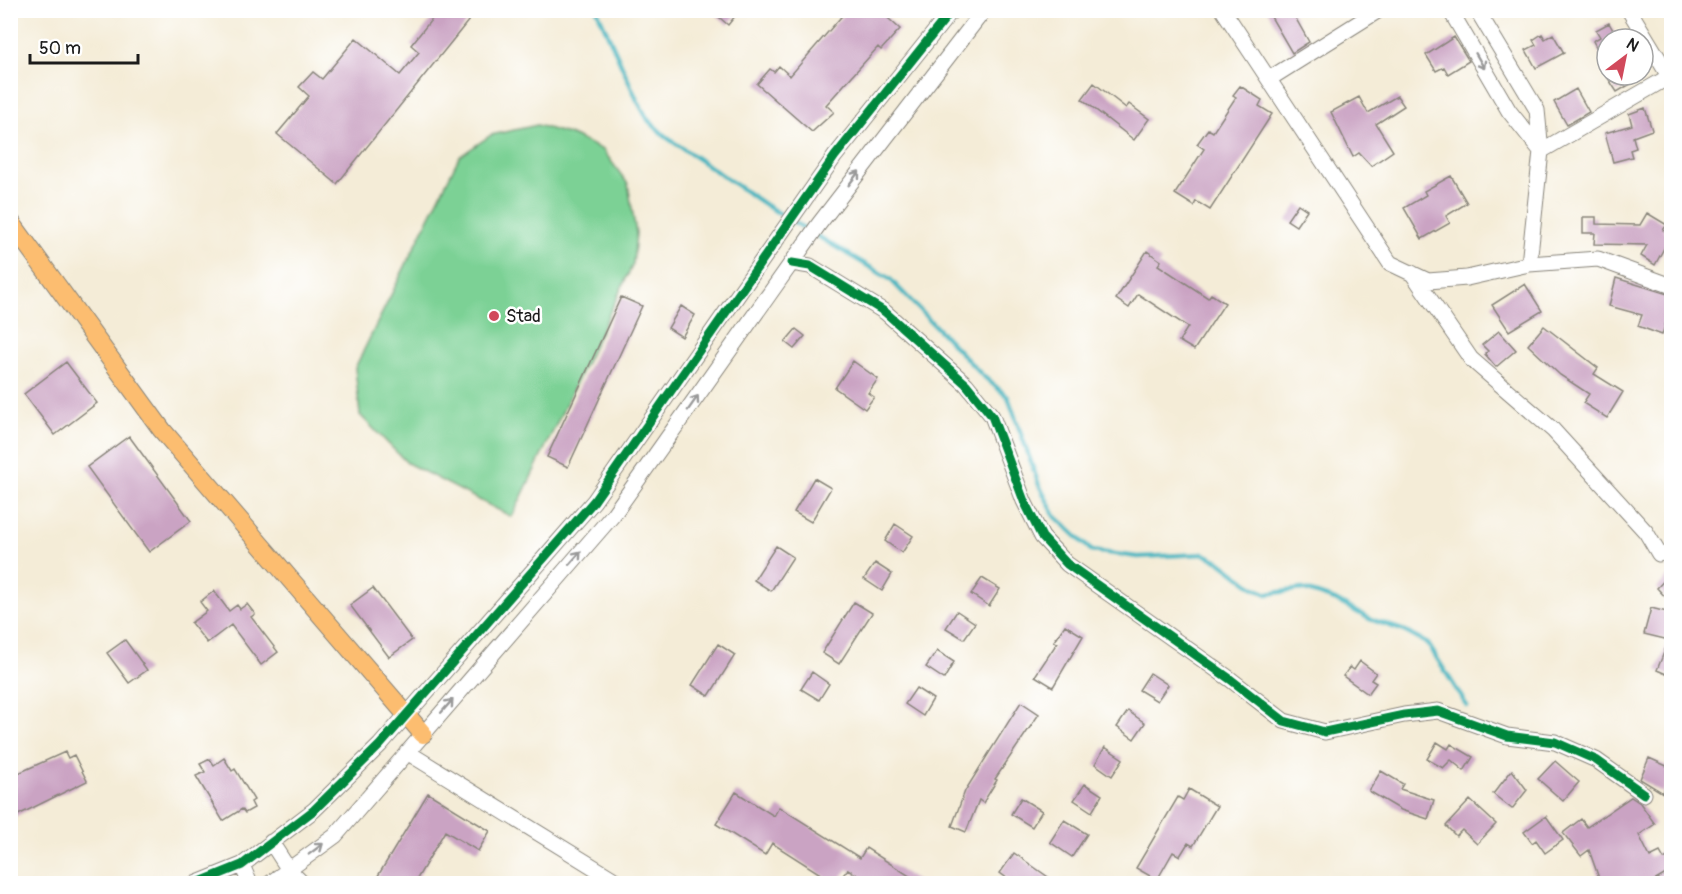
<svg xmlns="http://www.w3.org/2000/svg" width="1682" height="894" font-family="Pangolin,sans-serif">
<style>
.green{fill:#7cd195;stroke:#4c7658;stroke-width:1.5}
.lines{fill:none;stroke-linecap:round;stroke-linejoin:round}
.stream{stroke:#46b5c0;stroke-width:4.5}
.building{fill:#caa3c3}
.minor-casing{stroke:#88847a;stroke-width:17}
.major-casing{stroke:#88847a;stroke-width:20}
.minor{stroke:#fff;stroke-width:15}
.major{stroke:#fcbd6f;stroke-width:18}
.cycleway-casing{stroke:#fff;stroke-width:13}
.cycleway{stroke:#00873e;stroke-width:9}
.oneway{stroke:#999}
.poi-dot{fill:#d1495b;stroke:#fff;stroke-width:2}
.labels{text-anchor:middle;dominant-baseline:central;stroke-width:5;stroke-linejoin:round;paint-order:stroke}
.poi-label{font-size:18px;fill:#1c1c1c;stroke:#fff;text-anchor:start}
</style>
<rect width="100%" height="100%" fill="#fff"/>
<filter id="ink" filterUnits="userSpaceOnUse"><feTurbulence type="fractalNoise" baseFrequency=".0167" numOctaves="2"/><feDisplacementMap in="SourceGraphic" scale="12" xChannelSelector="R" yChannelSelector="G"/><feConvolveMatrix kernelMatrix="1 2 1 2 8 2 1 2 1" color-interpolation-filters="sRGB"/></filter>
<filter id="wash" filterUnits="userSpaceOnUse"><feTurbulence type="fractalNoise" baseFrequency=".008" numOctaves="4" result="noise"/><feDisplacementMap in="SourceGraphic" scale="24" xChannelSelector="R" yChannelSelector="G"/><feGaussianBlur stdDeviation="1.35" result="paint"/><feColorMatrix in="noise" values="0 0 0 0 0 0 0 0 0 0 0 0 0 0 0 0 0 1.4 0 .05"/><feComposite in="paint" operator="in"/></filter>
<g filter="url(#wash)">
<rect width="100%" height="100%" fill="#f4ecd7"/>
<path class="green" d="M537,125L571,135L603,150L628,184L636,233L633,264L512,517L407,463L360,415L355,368L459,157L491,135Z"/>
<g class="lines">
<path class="stream" d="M597,10L637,100L648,120L666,137L767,206L890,279L982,375L1008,397L1039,485L1055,516L1092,551L1138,557L1204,554L1219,561L1253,587L1267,594L1302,589L1335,600L1370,619L1402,630L1428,644L1467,706"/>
</g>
<g id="blocks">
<path class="building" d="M439,10H477L337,184L277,134L309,96L299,87L313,72L322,79L356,38L400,75L419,52L411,45Z
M711,10H740L728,25Z
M847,10H879L900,29L881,50L878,47L826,105L834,112L812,132L757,84L770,69L774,72L779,66L790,76Z
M1267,10H1291L1309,42L1292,53Z
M1609,23L1618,39H1607V67L1593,41L1600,37L1596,30Z
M1542,34L1545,39L1553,34L1564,53L1536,68L1526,50L1536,45L1533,40Z
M1454,37L1469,61L1448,74L1444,67L1436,71L1426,55Z
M1606,75H1646L1617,92Z
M1094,83L1126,108L1129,104L1149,119L1134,140L1082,99Z
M1240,86L1262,100L1259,106L1272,114L1210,210L1196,201L1194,206L1175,194L1204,149L1197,144L1208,129L1213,132L1236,97L1233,95Z
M1576,89L1589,112L1567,125L1554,102Z
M1397,96L1404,106L1376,124L1393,151L1371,166L1359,153L1353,157L1331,112L1359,97L1368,113Z
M1645,108L1652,130L1633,137L1636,148L1630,150L1632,157L1613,162L1605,133L1632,125L1629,114Z
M1451,176L1467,203L1446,216L1450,223L1422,239L1404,208L1426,195L1424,191Z
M1298,204L1307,210L1296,226L1287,220Z
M1647,213L1667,225L1663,230L1671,235L1655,265L1641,256L1647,245L1594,244L1595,233H1583V217H1596V224L1640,225Z
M1147,251L1161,261L1158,265L1208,298L1211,294L1225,303L1194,350L1179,341L1188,327L1138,294L1129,308L1116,299Z
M1616,278L1671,295V321L1667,319L1662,335L1638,326L1642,315L1609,306Z
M1525,284L1542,311L1509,331L1492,305Z
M621,297L642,306L568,467L547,457Z
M681,306L695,315L682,337L668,328Z
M1544,326L1598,368L1594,374L1623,392L1607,418L1583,403L1589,394L1560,375L1528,345Z
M796,329L805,336L794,349L785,342Z
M1499,331L1516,350L1496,367L1485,354L1488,351L1482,345Z
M853,361L878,379L868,393L874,397L865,409L835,388Z
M66,362L97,403L55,435L24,394Z
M129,436L191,521L149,552L87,467Z
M814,478L831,488L811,522L794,512Z
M895,524L913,536L902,553L885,541Z
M776,546L793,557L771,591L754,580Z
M875,563L892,574L882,591L864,579Z
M1671,573V603L1657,588Z
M982,578L1000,589L989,606L971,594Z
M373,588L412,640L389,657L350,605Z
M214,591L229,611L237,605L240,609L247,604L255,614L251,617L278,652L261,665L231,625L207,643L191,623L207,611L200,602Z
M854,602L872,613L839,664L822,653Z
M1651,608L1671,613V676L1657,670L1669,640L1644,634Z
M957,611L975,623L964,639L946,628Z
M1065,625L1083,636L1053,687L1035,676L1057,643L1054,641Z
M125,640L147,670L129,683L107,653Z
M718,644L735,655L709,696L692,685Z
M937,651L954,662L944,679L926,667Z
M1360,661L1376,673L1371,680L1376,683L1368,694L1343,676L1350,667L1354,670Z
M812,672L829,684L819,700L801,689Z
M1150,673L1168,685L1157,701L1139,690Z
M916,688L933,699L923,716L905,704Z
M1021,702L1039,714L995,779L997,780L983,803L979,800L966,832L952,826L965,791Z
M1128,711L1145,723L1134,739L1117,727Z
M1437,742L1448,749L1451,744L1473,757L1464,771L1451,760L1443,768L1427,759Z
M1105,747L1123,759L1112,776L1095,764Z
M65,752L68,758L74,755L87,781L10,819V789L16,786L12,776Z
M224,758L232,771L235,769L254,800L251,802L254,808L245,813L242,809L223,821L196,776L205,772L200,764L210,759L214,765Z
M1649,758L1671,768L1663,793L1640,779Z
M1555,761L1579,782L1563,801L1538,779Z
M1512,770L1527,790L1512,809L1493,794Z
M1381,771L1403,784L1400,789L1434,800L1428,819L1401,810L1369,791Z
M1085,784L1102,795L1092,812L1074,800Z
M1189,789L1217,806L1193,846L1188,843L1180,856L1173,852L1157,880L1136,868L1178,797L1183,800Z
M736,792L774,816L779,807L860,858L866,848L922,884H871L848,869L836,884L772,843L765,855L716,824Z
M428,793L490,831L478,851L445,831L414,884H373Z
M1631,797L1640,803L1655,824L1639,835L1650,857L1660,852L1664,859L1671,855V871L1649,884H1601L1589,850L1581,856L1563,833L1581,819L1587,827Z
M1021,798L1042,811L1032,827L1011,814Z
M1470,800L1496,824L1477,844L1462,830L1456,836L1446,826Z
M1546,816L1563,840L1545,853L1536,840L1532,843L1524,832Z
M1064,820L1087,834L1072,857L1050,842Z
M1014,853L1058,884H1015L1000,873Z"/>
</g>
</g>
<g filter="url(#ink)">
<use href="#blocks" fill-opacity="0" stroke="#88847a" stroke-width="1.5"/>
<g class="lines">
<defs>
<path id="minor" d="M1223,10L1390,263L1428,281L1467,278L1529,264L1598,259L1672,286
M1450,10L1509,111L1541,151
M1477,10L1537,110L1541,151L1529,264
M1629,10L1669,76
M1269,79L1379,10
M1541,151L1672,75
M792,263L810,266L885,312L966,384L992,416L1024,501L1042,537L1067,564L1230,679L1284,721L1325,732L1404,715L1438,711L1507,736L1555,742L1596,760L1644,794
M1412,273L1471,359L1553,430L1646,532L1659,554
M407,752L621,884
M271,842L289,870L303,884
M242,865L250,884
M195,884L242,865L314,810L380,745L594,501L835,156L952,10
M269,884L335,836L613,515L819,224L984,10"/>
<path id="major" d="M10,221L162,430L423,734"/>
</defs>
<use href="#minor" class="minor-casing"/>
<use href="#major" class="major-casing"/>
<use href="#minor" class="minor"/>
<use href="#major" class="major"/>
<defs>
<path id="cycleway" d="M792,263L810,266L885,312L966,384L992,416L1024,501L1042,537L1067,564L1230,679L1284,721L1325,732L1404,715L1438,711L1507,736L1555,742L1596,760L1644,794
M195,884L242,865L314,810L380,745L594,501L835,156L952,10"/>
</defs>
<use href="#cycleway" class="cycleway-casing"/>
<use href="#cycleway" class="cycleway"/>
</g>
<defs><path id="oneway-shaft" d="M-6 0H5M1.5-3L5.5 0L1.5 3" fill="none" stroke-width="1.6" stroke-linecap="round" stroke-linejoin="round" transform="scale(1.5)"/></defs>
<g class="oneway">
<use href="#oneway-shaft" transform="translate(1480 61) rotate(60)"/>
<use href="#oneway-shaft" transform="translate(854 178) rotate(-53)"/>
<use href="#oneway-shaft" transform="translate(693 403) rotate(-55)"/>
<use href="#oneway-shaft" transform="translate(575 558) rotate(-49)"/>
<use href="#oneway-shaft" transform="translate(447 706) rotate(-49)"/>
<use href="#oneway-shaft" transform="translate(316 849) rotate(-37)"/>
</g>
</g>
<circle class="poi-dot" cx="494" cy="316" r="6"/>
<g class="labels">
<g class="poi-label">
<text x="506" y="316">Stad</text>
</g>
</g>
<rect width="1682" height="894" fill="none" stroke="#fff" stroke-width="36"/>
<g transform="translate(1625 57) rotate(32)"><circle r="28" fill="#ffffff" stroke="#a4a4a4" stroke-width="1.5"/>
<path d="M0-4.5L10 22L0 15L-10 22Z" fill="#d1495b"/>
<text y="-9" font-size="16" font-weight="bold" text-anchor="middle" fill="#1c1c1c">N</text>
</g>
<path d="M30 54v9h108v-9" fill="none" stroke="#1c1c1c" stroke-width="3"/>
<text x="39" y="54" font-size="18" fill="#1c1c1c" stroke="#ffffff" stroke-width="4.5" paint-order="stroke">50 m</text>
</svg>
